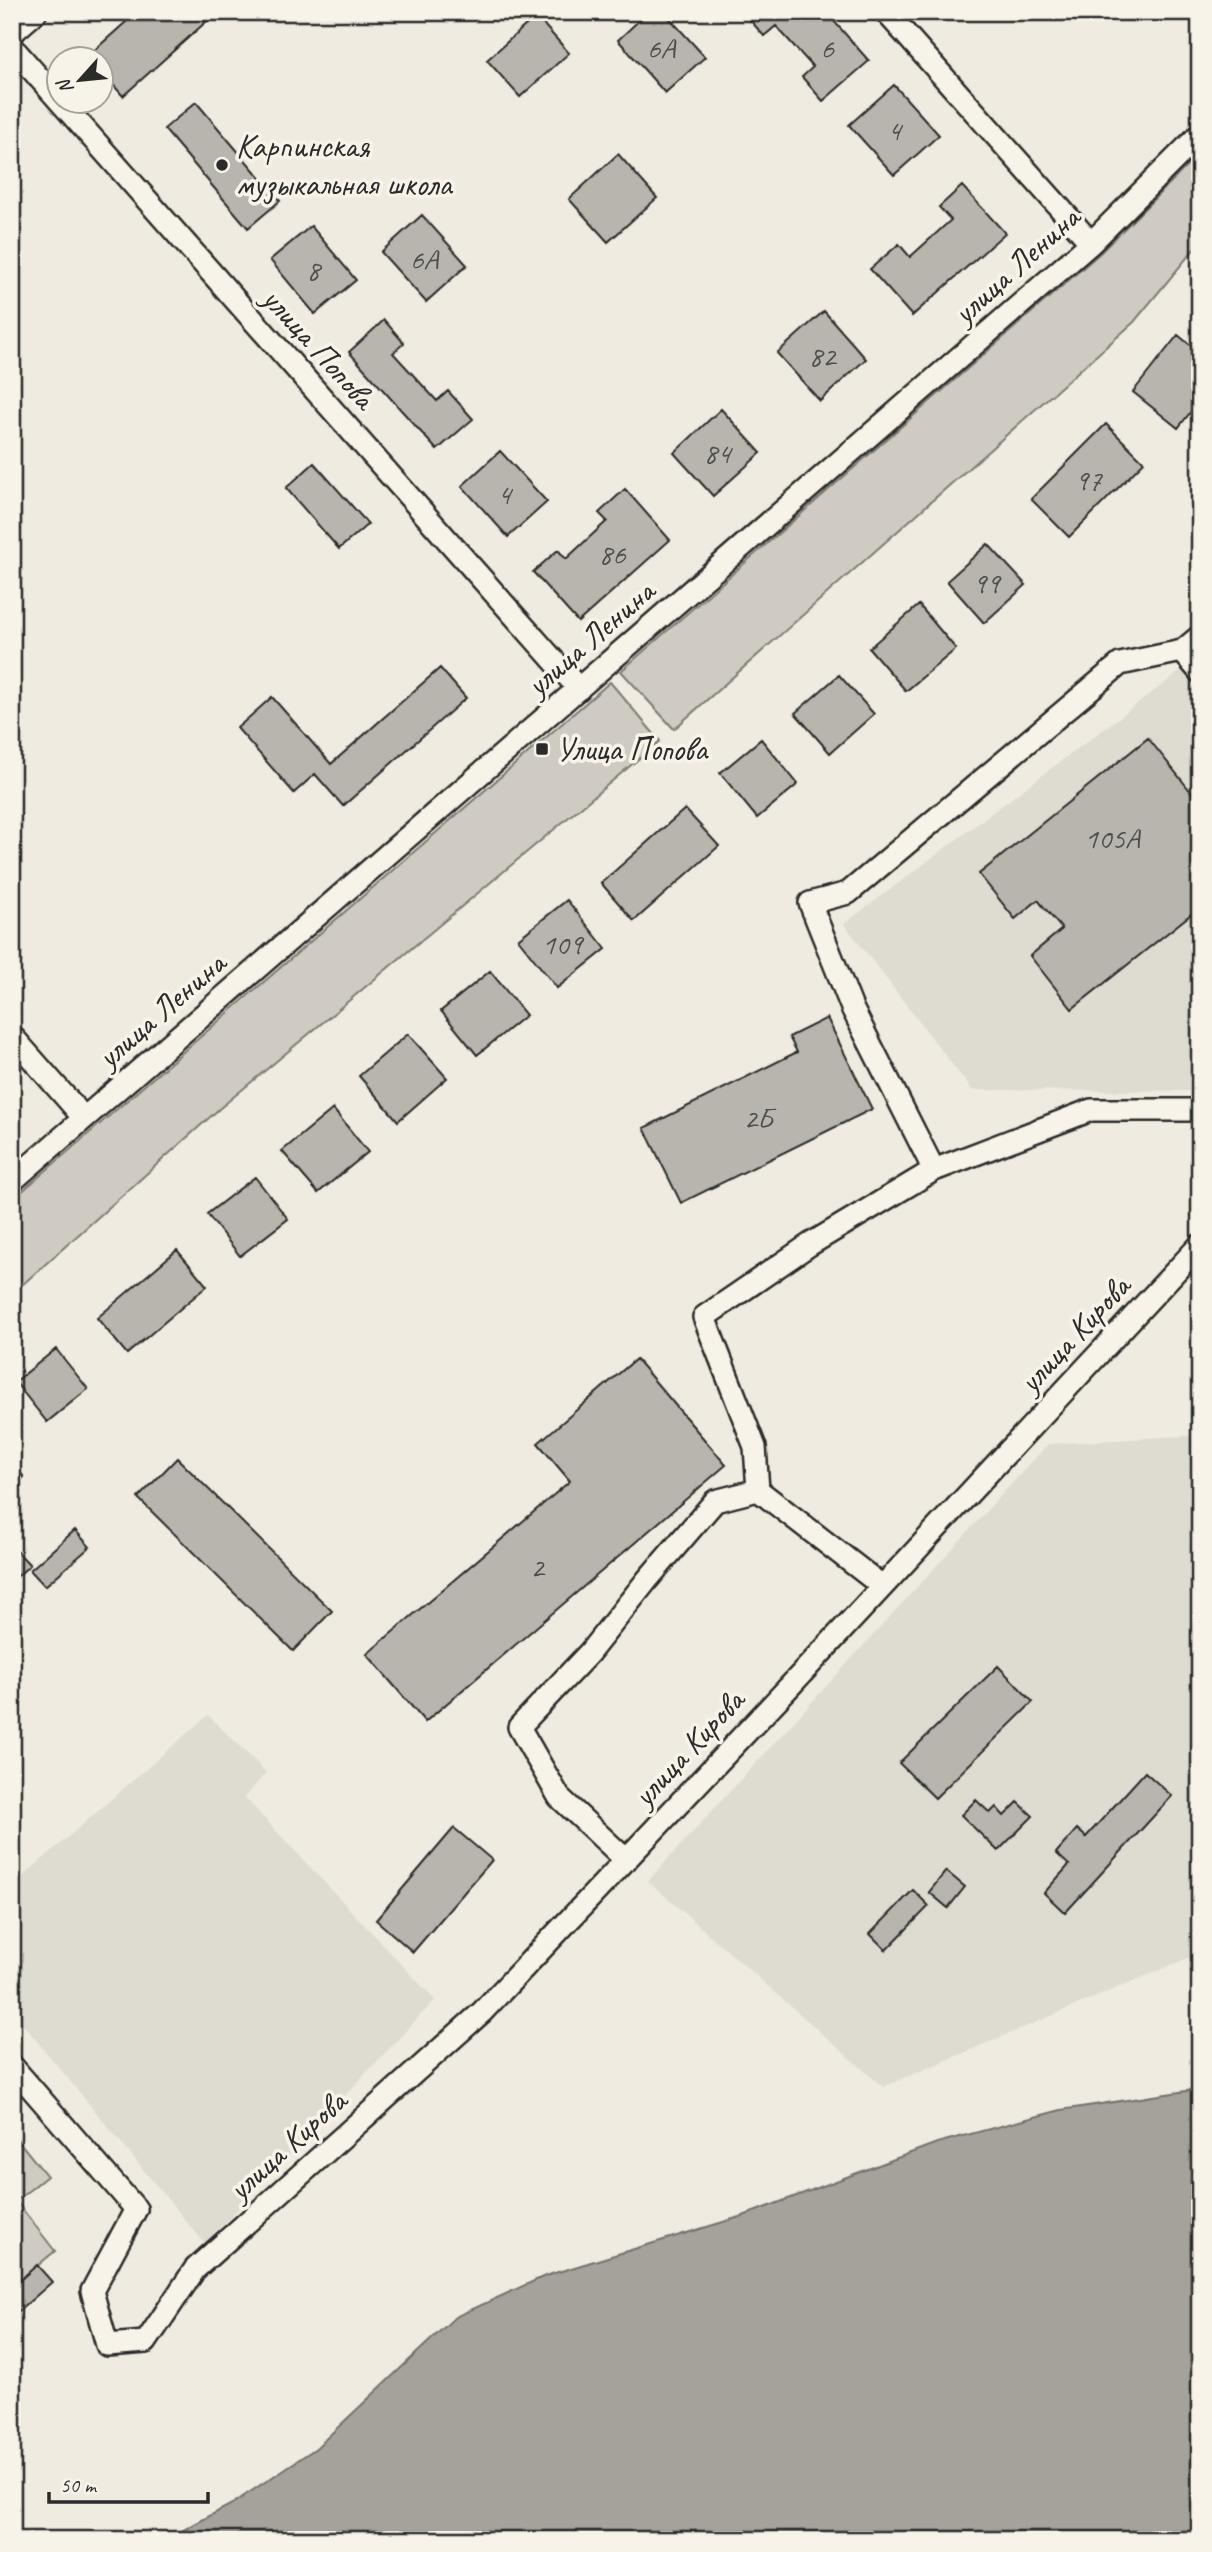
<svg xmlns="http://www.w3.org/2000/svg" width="1212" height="2552" font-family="Caveat,sans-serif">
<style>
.built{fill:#dedbd1}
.green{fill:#cfcbc2;stroke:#7d7b76;stroke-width:2}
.water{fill:#a4a29a;stroke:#74726e;stroke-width:2}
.building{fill:#b8b5ae;stroke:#2b2b2b;stroke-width:2}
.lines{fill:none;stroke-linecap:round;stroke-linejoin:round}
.minor-casing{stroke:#2b2b2b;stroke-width:26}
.minor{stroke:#f7f3e8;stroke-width:21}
.poi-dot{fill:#2b2b2b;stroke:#f7f3e8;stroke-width:2.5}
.labels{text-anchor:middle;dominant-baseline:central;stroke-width:7;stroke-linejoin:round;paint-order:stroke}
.number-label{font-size:30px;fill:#4e4e4c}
.poi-label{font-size:33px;fill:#2b2b2b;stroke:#f7f3e8;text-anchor:start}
.street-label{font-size:33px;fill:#2b2b2b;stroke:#f7f3e8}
</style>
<rect width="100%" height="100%" fill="#efebe0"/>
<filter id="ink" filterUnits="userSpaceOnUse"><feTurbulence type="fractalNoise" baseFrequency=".0143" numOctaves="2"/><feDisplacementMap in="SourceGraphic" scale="14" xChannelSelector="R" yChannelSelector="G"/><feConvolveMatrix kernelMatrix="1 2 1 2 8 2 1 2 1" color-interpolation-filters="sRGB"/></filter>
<g filter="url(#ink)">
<path class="built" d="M1200,653V1091L972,1090L844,924L1189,665Z
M1200,1435V1953L883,2087L648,1881L1048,1444Z
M208,1715L266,1772L245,1798L435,2000L205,2244L12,2011V1886Z"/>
<path class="green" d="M1200,153V242L1134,322L674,729L621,671L1100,253Z
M610,682L660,741L219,1109L12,1294V1200Z
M12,2133L47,2176L16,2201L55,2251L12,2287Z"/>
<path class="water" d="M1200,2089V2540H165L232,2504L316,2448L455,2317L545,2276L743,2216L937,2143L1061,2110Z"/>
<path class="building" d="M137,12H217L123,96L102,72V60H91L88,56Z
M648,12H664L705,57L665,93L618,40Z
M743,12H826L869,61L823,101L802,77L813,67L776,26L764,36Z
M536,16L569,53L520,97L487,60Z
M894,85L939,135L894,175L849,125Z
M196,102L280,201L248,228L164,129Z
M618,154L657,198L608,242L569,199Z
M962,186L1005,233L912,316L870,269L899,244L910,257L951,220L939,207Z
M422,215L467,265L426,302L381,252Z
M311,226L356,280L315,314L270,260Z
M824,311L866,359L820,401L777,353Z
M384,320L404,343L393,353L437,401L448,391L473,419L437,450L349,352Z
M1178,335L1200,353V400L1178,428L1133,392Z
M721,409L761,453L713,496L674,453Z
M1106,424L1144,462L1069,537L1031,499Z
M500,451L547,502L508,537L462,486Z
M314,463L368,524L339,549L286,488Z
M625,489L670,540L578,622L533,572L558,550L566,559L607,521L599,513Z
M988,544L1026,585L984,623L947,581Z
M919,605L956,649L906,691L869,648Z
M440,668L466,698L343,806L315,774L294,793L237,728L272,697L331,764Z
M839,675L874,714L830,753L795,713Z
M1148,738L1200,803V907L1072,1009L1030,956L1062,929L1038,900L1015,919L979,874Z
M761,739L798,784L757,818L720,773Z
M685,809L719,846L634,921L601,883Z
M567,900L606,949L557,988L518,939Z
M490,971L526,1015L477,1055L441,1011Z
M827,1018L872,1109L681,1203L644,1128L797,1052L789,1037Z
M408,1034L447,1078L398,1121L359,1076Z
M333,1109L368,1152L318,1193L282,1151Z
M255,1177L288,1219L240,1256L207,1214Z
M177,1250L207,1286L127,1354L97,1318Z
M56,1349L88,1389L47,1422L15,1382Z
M636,1359L726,1465L425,1722L367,1654L570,1481L538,1443Z
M177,1458L332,1611L293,1651L138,1498Z
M12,1464L24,1477L12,1487Z
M75,1530L90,1547L45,1586L30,1570Z
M12,1546L30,1565L12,1581Z
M998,1666L1033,1702L935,1798L899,1763Z
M1145,1772L1172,1796L1065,1913L1044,1893L1069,1865L1056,1853L1077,1829L1086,1837Z
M976,1800L990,1813L996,1807L1004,1816L1018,1802L1033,1816L998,1851L961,1815Z
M454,1828L492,1860L413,1952L376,1920Z
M946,1871L965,1887L948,1908L929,1892Z
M913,1890L929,1906L886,1950L870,1934Z
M37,2265L52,2282L12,2317V2287Z"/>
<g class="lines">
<defs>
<path id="minor" d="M886,12L1091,243
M12,33L36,12
M12,47L579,689
M1182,651L1200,636
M1200,672L1182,651L1120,664L848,893L810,903L852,1008L934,1170L1091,1110H1200
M12,1036L84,1118
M12,1181L1091,243L1200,134
M758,1490L882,1586
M626,1860L559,1797L519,1727L589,1653L647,1580L715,1501L758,1490L755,1447L704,1317L809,1245L934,1170
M12,2066L136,2209L92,2291L107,2345L146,2342L195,2269L482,2012L790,1686L1200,1245"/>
</defs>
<use href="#minor" class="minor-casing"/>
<use href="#minor" class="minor"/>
</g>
</g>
<g class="poi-dot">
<circle cx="222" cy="165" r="7"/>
<rect x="535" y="742" width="14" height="14" rx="3.5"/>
</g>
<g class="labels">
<g class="number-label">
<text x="661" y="48">6А</text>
<text x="827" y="48">6</text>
<text x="894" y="130">4</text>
<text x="424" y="259">6А</text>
<text x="313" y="270">8</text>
<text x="822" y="356">82</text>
<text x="717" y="453">84</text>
<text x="1088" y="480">97</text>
<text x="504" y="494">4</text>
<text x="612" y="554">86</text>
<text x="986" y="583">99</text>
<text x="1112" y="838">105А</text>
<text x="562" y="944">109</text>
<text x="758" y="1118">2Б</text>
<text x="537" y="1567">2</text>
</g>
<g class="poi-label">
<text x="236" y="146">Карпинская<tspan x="236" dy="38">музыкальная школа</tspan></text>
<text x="556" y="749">Улица Попова</text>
</g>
<g class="street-label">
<text transform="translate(1016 265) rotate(-42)">улица Ленина</text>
<text transform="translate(319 348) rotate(48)">улица Попова</text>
<text transform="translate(590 638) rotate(-41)">улица Ленина</text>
<text transform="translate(161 1010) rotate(-41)">улица Ленина</text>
<text transform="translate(1074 1334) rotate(-47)">улица Кирова</text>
<text transform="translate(688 1748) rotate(-47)">улица Кирова</text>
<text transform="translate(287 2145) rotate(-42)">улица Кирова</text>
</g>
</g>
<rect width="1212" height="2552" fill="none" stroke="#f7f3e8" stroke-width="42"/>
<rect x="21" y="21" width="1170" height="2510" fill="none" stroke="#2b2b2b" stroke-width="2.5" filter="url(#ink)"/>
<g transform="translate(80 80) rotate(243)"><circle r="33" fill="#f7f3e8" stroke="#a5a39c" stroke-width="2"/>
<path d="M0-5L12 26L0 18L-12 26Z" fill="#2b2b2b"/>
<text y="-10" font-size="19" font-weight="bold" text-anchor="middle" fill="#2b2b2b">N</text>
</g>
<path d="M49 2492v10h159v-10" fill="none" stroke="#2b2b2b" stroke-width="3.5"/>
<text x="60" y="2492" font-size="21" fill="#2b2b2b" stroke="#f7f3e8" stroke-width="5" paint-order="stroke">50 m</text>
</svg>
